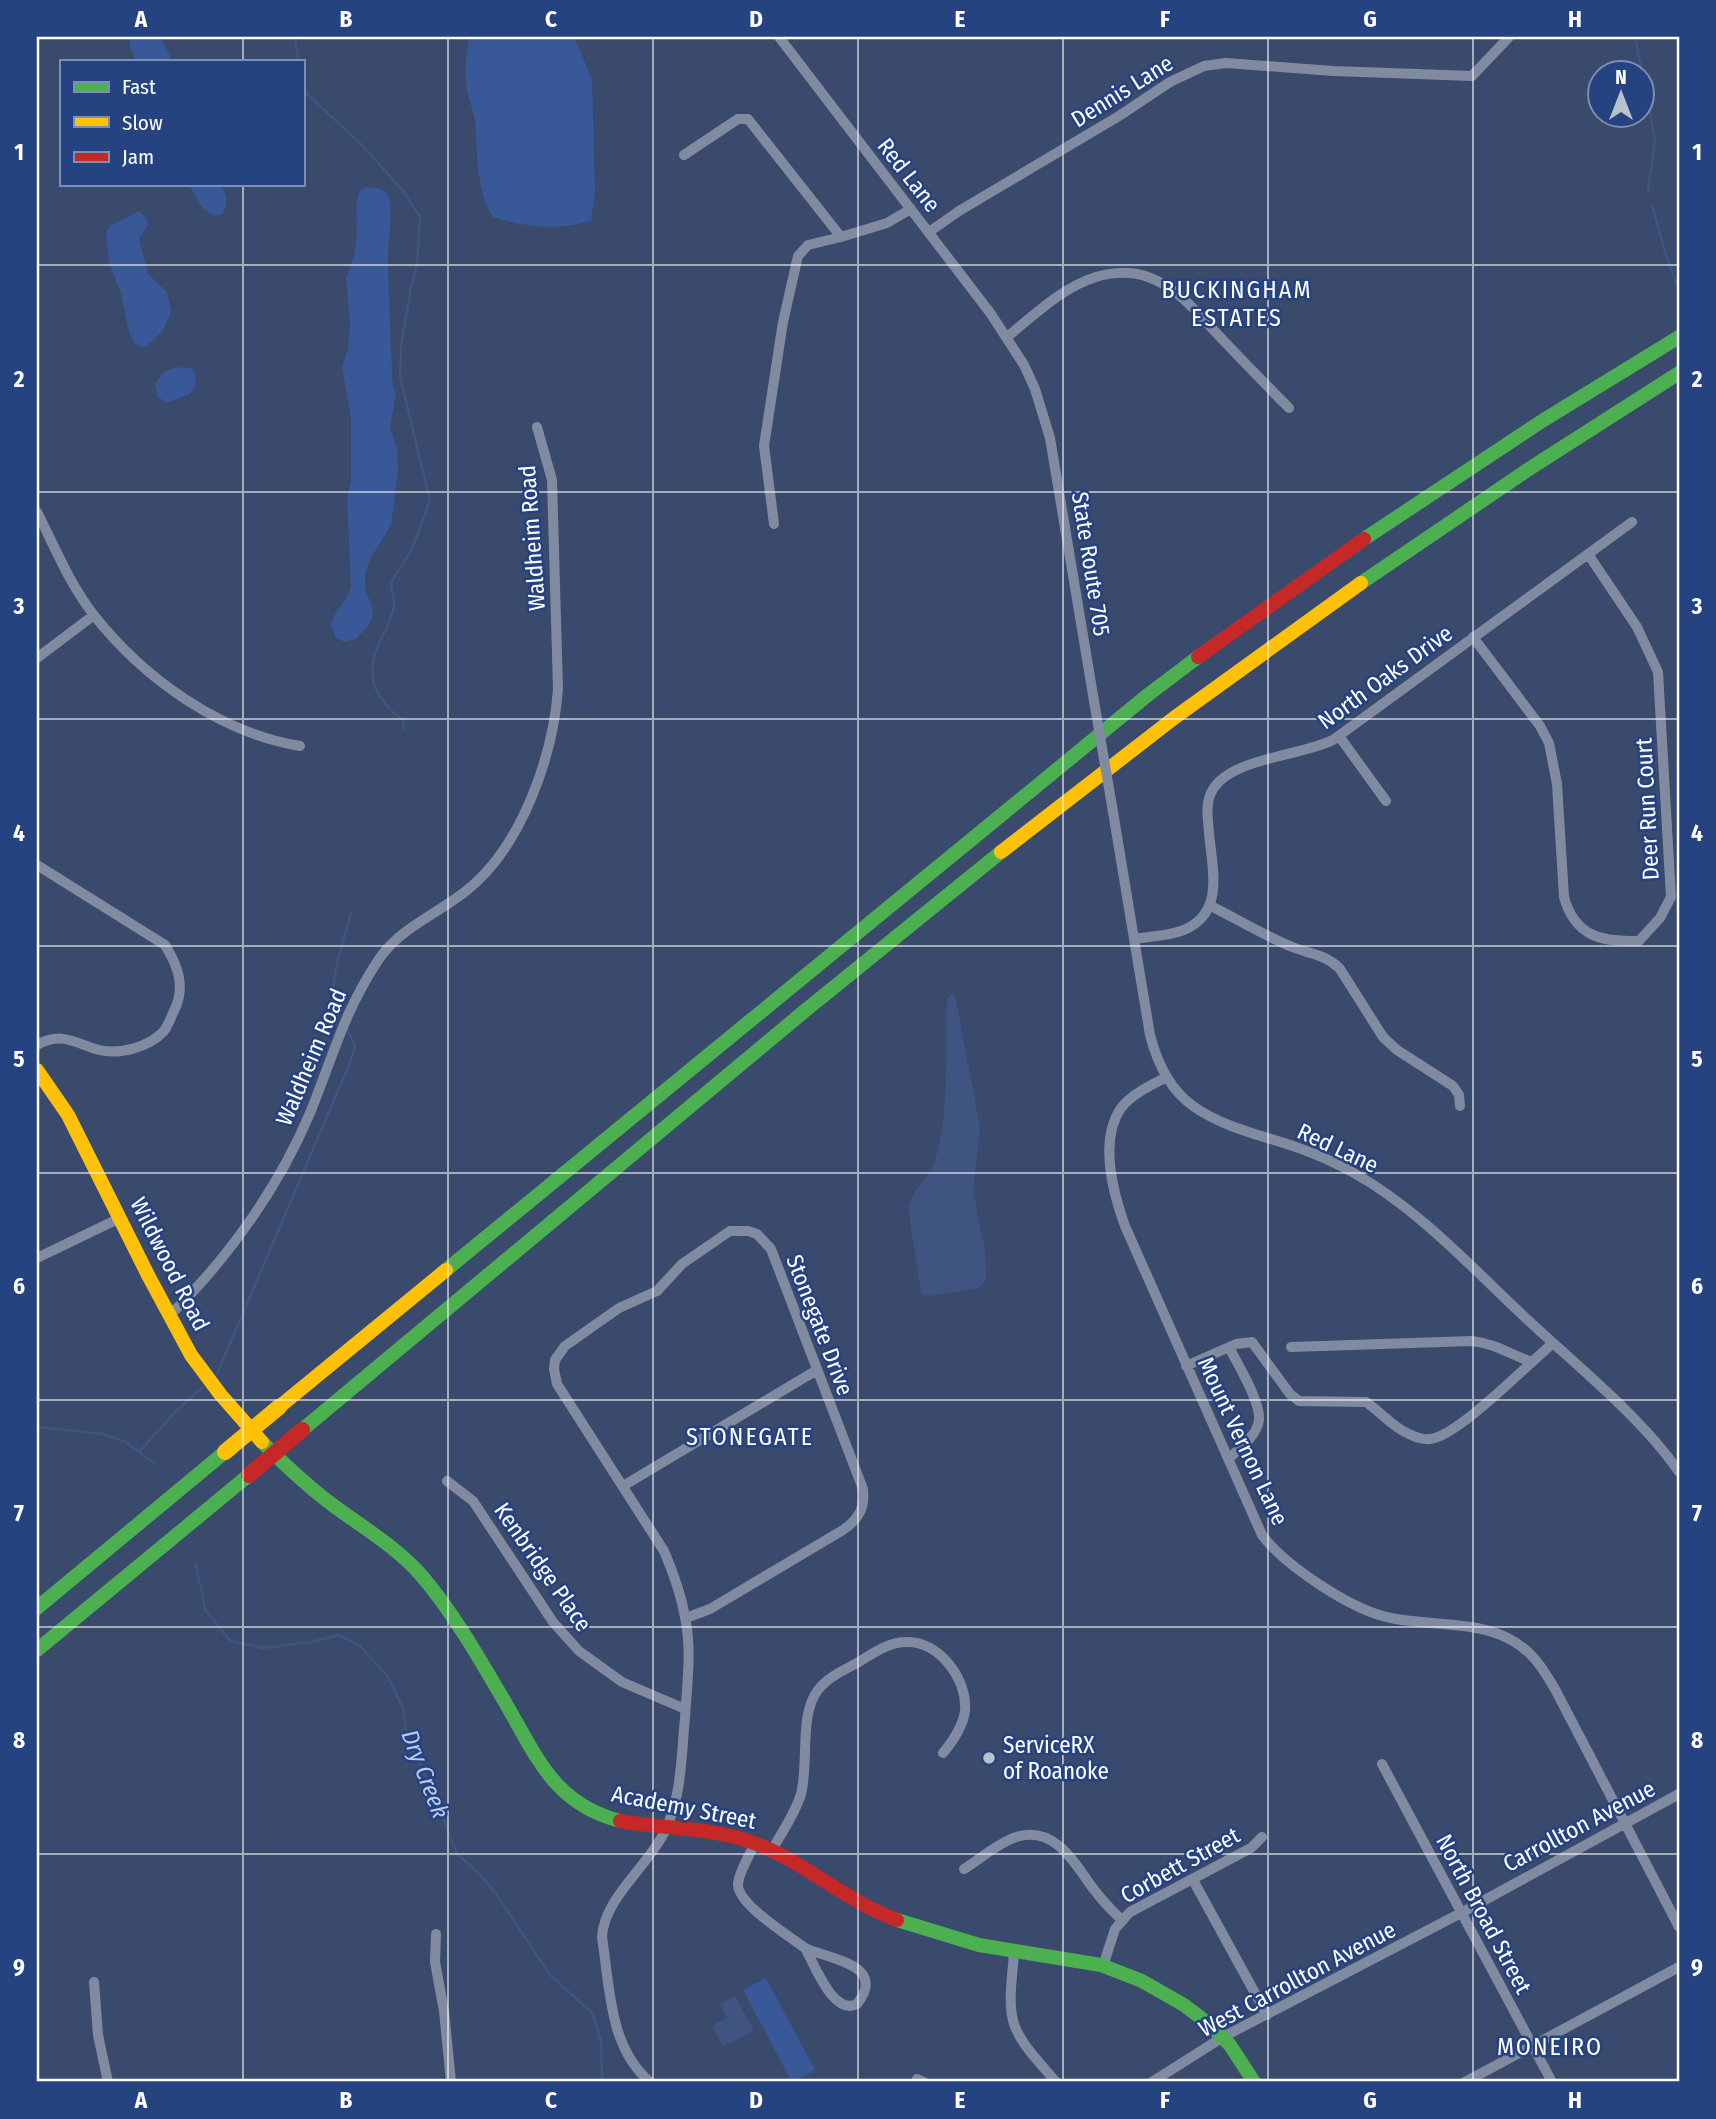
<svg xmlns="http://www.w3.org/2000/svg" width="1716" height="2119" font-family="'Fira Sans Condensed',sans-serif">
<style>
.green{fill:#395897}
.water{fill:#3f5481}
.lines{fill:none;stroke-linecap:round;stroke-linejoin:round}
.stream{stroke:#3f5481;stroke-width:2.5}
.street{stroke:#808ba2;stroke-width:10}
.fast{stroke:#4caf50;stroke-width:14}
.slow{stroke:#ffc107;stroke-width:14}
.jam{stroke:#c62828;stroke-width:14}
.street-bridge{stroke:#808ba2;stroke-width:10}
.slow-bridge{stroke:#ffc107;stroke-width:16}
.jam-bridge{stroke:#c62828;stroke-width:16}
.grid{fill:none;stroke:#fff;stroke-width:2;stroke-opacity:0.55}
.poi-dot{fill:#bac0cc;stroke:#254281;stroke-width:2.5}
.labels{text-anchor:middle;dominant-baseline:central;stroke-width:5;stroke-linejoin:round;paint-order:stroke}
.street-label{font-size:23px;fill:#fff;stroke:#254281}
.poi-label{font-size:23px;fill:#fff;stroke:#254281;text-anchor:start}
.neighbourhood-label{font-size:24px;letter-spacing:2px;fill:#fff;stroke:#254281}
.water-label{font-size:24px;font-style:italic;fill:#b8caee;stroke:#254281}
.neatline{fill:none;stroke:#fff;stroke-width:2.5}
.grid-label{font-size:23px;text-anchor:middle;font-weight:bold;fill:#fff}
</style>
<rect width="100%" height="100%" fill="#3a4a6c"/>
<path class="green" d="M129,37H160L173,61H136L131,50Z
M469,37H574L592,79L595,191L591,221C558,231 525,227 493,217C475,188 478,155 475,122C474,111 469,101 467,90C464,71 466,55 469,37Z
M188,184H221C226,196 230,204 221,215C201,217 198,197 188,184Z
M365,188C374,187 385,188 389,197C393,207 388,244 388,257C389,300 390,344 393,387L396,393L390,427L397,449L398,471L391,525L370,559L365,574V591L371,603L373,615L368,626L356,639L345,642L336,638L331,626C333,609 349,603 351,585L347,498L351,480V418L342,367L348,349L350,324L346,278L354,255L357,235L356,205L359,192Z
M139,211L146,218L148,225L139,239L148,274L167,292L171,312L163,331L144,348L134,343L129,332L121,294L109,262L106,234L110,226Z
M175,367L191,368L195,374L196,384L190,394L166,403L157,396L155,383L163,373Z
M766,1978L815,2070L792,2082L743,1990Z"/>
<path class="water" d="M950,995H955L980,1127L973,1191L985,1251L986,1280L978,1288L929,1296L921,1293L908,1207C913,1189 930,1178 935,1161C950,1109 945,1052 947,999Z
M735,1996L754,2030L723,2047L712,2026L727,2017L720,2004Z"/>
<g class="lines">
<path class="stream" d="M295,37L298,61
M1635,37L1655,140L1648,191
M303,86L306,93L363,146L403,191L420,217L417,263L411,288L401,345L400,377L430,500L412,549L391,583C391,590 395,598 394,605C392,619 384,633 378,646C364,679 377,701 404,721L403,729
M1652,205L1665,252L1679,290
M339,1015C324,989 344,941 351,913
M217,1374L351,1060L355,1047L348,1030
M37,1427L103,1434L126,1442L155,1464
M139,1452L176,1411L202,1388
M196,1564L205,1609L230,1641L263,1648L311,1642L339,1635L360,1646L388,1677L403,1708L407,1738L432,1789L457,1854L479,1873L499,1898L550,1975L592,2013L601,2041L602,2082"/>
<path class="street" d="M779,37L991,314L1024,365L1035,389L1050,438L1094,701
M684,155L738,119H748L841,237L887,223L911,209
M929,232L959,211L1119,116L1170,82L1204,66L1226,63L1333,71L1472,76L1509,37
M1007,337C1034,315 1063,287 1096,277C1112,272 1132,271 1148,277C1178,287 1200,316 1221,338C1244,362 1266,385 1289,408
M37,512C55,547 69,583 93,614C143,678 220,733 300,746
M774,524L764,446L783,322L798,256L808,245L841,237
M1473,637L1540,726L1549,743L1557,784L1564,897C1575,937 1602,942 1639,941L1660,918L1671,897L1658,672L1637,627L1588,554
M37,658L94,615
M1339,736L1386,801
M1112,806L1150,1035C1157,1062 1169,1089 1193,1106C1224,1128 1261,1135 1296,1147C1316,1154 1336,1163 1354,1173C1420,1210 1474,1270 1529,1321C1577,1366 1642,1418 1679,1472
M37,865L165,945C178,966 186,987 174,1011C171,1017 168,1026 164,1031C149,1047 120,1055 99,1050C75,1043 61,1031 37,1045
M1211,906C1237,919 1263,935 1290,946C1308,954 1326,954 1340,969L1383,1037L1397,1050L1453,1086L1459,1095L1460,1106
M1134,939C1150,936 1172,936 1186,929C1225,911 1212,867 1209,833C1208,820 1205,803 1212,791C1229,758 1301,756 1333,740L1632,522
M1167,1077C1151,1085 1132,1094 1121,1108C1099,1140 1113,1193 1125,1226L1262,1535C1285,1566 1353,1611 1391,1618C1438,1628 1496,1617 1532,1656C1542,1666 1549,1679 1556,1691L1679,1927
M37,1258L120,1218
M169,1316C227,1260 279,1187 310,1113C333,1057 344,1011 379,959C400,928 437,914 466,891C521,848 553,757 558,689L552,480L537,427
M1291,1347L1472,1341C1494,1343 1511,1355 1532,1362L1553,1343
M1186,1366L1236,1344L1252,1342L1290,1394L1299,1401L1366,1402C1381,1412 1392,1427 1409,1434C1415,1437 1423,1440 1430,1439C1454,1437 1513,1379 1532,1362
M1228,1459C1239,1449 1257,1436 1259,1420C1261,1402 1237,1363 1229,1347
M447,1481L473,1501L553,1622L579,1651L622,1682L685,1709
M623,1486L817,1370
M1382,1764L1552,2082
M755,1843C750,1855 739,1871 738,1884C737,1904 789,1936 805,1948
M772,1850C782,1832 795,1814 801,1794C809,1763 799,1714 818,1690C828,1677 844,1670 857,1663C872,1654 888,1642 906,1642C938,1640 968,1679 965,1711C963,1726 953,1741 943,1753
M964,1869C980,1859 998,1843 1016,1837C1054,1825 1074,1862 1092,1887C1101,1899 1111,1910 1122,1920
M1193,1880L1267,2015
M436,1934L435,1962L444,2011L451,2082
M805,1948C828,1959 888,1964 857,2004C833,2016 815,1965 805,1948Z
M1014,1952C1013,1974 1007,2002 1014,2024C1021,2045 1042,2065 1056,2082
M1103,1966L1115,1929L1130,1912L1251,1848L1262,1837
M94,1982L98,2035L108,2082
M917,2079L924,2082
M650,2082C609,2047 610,1988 602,1937C604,1899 646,1868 664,1833C682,1798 681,1757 685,1718C687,1684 692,1650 685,1617C681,1594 673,1572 664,1551L557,1384L554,1369L555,1360L565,1346L619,1308L657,1291L682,1264L730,1231H748L757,1234L771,1249L863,1489C865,1508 859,1519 843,1530L710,1609L686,1618
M1152,2082L1223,2037L1461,1913L1679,1794
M1465,2082L1679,1967"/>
<path class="fast" d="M1364,539L1542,421L1679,337
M1361,583L1532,467L1679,373
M446,1270L1149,694L1198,657
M302,1430L801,1014L1001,852
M262,1442C285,1465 308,1487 334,1506C364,1528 396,1547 421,1575C453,1612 481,1661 506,1704C537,1757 554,1804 620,1821
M37,1608L225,1452
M37,1650L249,1475
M897,1920L979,1945L1101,1965L1142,1981L1184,2005L1209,2024L1230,2045L1254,2082"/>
<path class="slow" d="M1001,852L1174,718L1361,583
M37,1070L68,1115L149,1277L191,1355L220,1394L262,1442
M279,1407L446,1270"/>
<path class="jam" d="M1198,657L1364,539
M620,1821C664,1829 711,1827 754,1843C805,1862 845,1901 897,1920"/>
<path class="street-bridge" d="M1094,701L1112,806"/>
<path class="slow-bridge" d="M225,1452L279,1407"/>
<path class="jam-bridge" d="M249,1475L302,1430"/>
</g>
<path class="grid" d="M243,37V61M448,37V2082M653,37V2082M858,37V2082M1063,37V2082M1268,37V2082M1473,37V2082M243,184V2082M37,265H1679M37,492H1679M37,719H1679M37,946H1679M37,1173H1679M37,1400H1679M37,1627H1679M37,1854H1679"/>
<circle class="poi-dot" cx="989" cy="1758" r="7"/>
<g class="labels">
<g class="street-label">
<text transform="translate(1122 91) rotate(-32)">Dennis Lane</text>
<text transform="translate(909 175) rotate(52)">Red Lane</text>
<text transform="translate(532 538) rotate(-94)">Waldheim Road</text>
<text transform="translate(1091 564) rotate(81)">State Route 705</text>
<text transform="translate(1385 677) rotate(-36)">North Oaks Drive</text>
<text transform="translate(1647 809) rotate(-93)">Deer Run Court</text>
<text transform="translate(311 1057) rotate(-67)">Waldheim Road</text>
<text transform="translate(1338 1148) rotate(25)">Red Lane</text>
<text transform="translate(170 1264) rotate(63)">Wildwood Road</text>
<text transform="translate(820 1325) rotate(69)">Stonegate Drive</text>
<text transform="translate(1243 1441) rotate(65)">Mount Vernon Lane</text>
<text transform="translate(543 1567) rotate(55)">Kenbridge Place</text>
<text transform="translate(684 1807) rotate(11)">Academy Street</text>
<text transform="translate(1579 1826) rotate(-28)">Carrollton Avenue</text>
<text transform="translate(1180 1865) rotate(-29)">Corbett Street</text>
<text transform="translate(1484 1914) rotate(62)">North Broad Street</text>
<text transform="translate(1297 1979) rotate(-28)">West Carrollton Avenue</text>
</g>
<g class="poi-label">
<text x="1003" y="1745">ServiceRX<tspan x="1003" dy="26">of Roanoke</tspan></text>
</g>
<g class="neighbourhood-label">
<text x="1237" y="290">BUCKINGHAM<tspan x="1237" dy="28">ESTATES</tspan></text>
<text x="750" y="1437">STONEGATE</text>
<text x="1550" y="2047">MONEIRO</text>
</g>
<g class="water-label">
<text transform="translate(425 1774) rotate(69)">Dry Creek</text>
</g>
</g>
<rect width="1716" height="2119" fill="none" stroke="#254281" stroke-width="77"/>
<rect x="60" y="60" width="245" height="126" fill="#254281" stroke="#7c8eb3" stroke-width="2"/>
<rect x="74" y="82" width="35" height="10" fill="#4caf50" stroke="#7c8eb3" stroke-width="2"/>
<text x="122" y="94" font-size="21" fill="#ffffff">Fast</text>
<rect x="74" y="117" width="35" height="10" fill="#ffc107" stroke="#7c8eb3" stroke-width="2"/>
<text x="122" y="130" font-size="21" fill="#ffffff">Slow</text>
<rect x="74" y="152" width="35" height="10" fill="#c62828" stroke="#7c8eb3" stroke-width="2"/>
<text x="122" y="164" font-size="21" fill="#ffffff">Jam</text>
<g transform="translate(1621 94)"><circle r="33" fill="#254281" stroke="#7c8eb3" stroke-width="2"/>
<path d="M0-5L12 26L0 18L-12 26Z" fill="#bac0cc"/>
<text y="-10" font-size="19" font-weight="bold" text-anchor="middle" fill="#ffffff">N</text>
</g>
<rect x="38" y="38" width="1640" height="2042" class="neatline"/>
<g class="grid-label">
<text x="141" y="27">A</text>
<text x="346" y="27">B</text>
<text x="551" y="27">C</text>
<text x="756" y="27">D</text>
<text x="960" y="27">E</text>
<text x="1165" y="27">F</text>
<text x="1370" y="27">G</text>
<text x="1575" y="27">H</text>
<text x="19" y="160">1</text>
<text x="1697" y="160">1</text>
<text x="19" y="387">2</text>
<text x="1697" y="387">2</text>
<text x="19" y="614">3</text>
<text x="1697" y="614">3</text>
<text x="19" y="841">4</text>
<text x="1697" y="841">4</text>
<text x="19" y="1067">5</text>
<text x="1697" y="1067">5</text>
<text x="19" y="1294">6</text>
<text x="1697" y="1294">6</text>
<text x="19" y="1521">7</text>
<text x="1697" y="1521">7</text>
<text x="19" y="1748">8</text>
<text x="1697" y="1748">8</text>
<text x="19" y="1975">9</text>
<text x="1697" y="1975">9</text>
<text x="141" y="2108">A</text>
<text x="346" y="2108">B</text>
<text x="551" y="2108">C</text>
<text x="756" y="2108">D</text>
<text x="960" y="2108">E</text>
<text x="1165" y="2108">F</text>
<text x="1370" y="2108">G</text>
<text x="1575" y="2108">H</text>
</g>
</svg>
